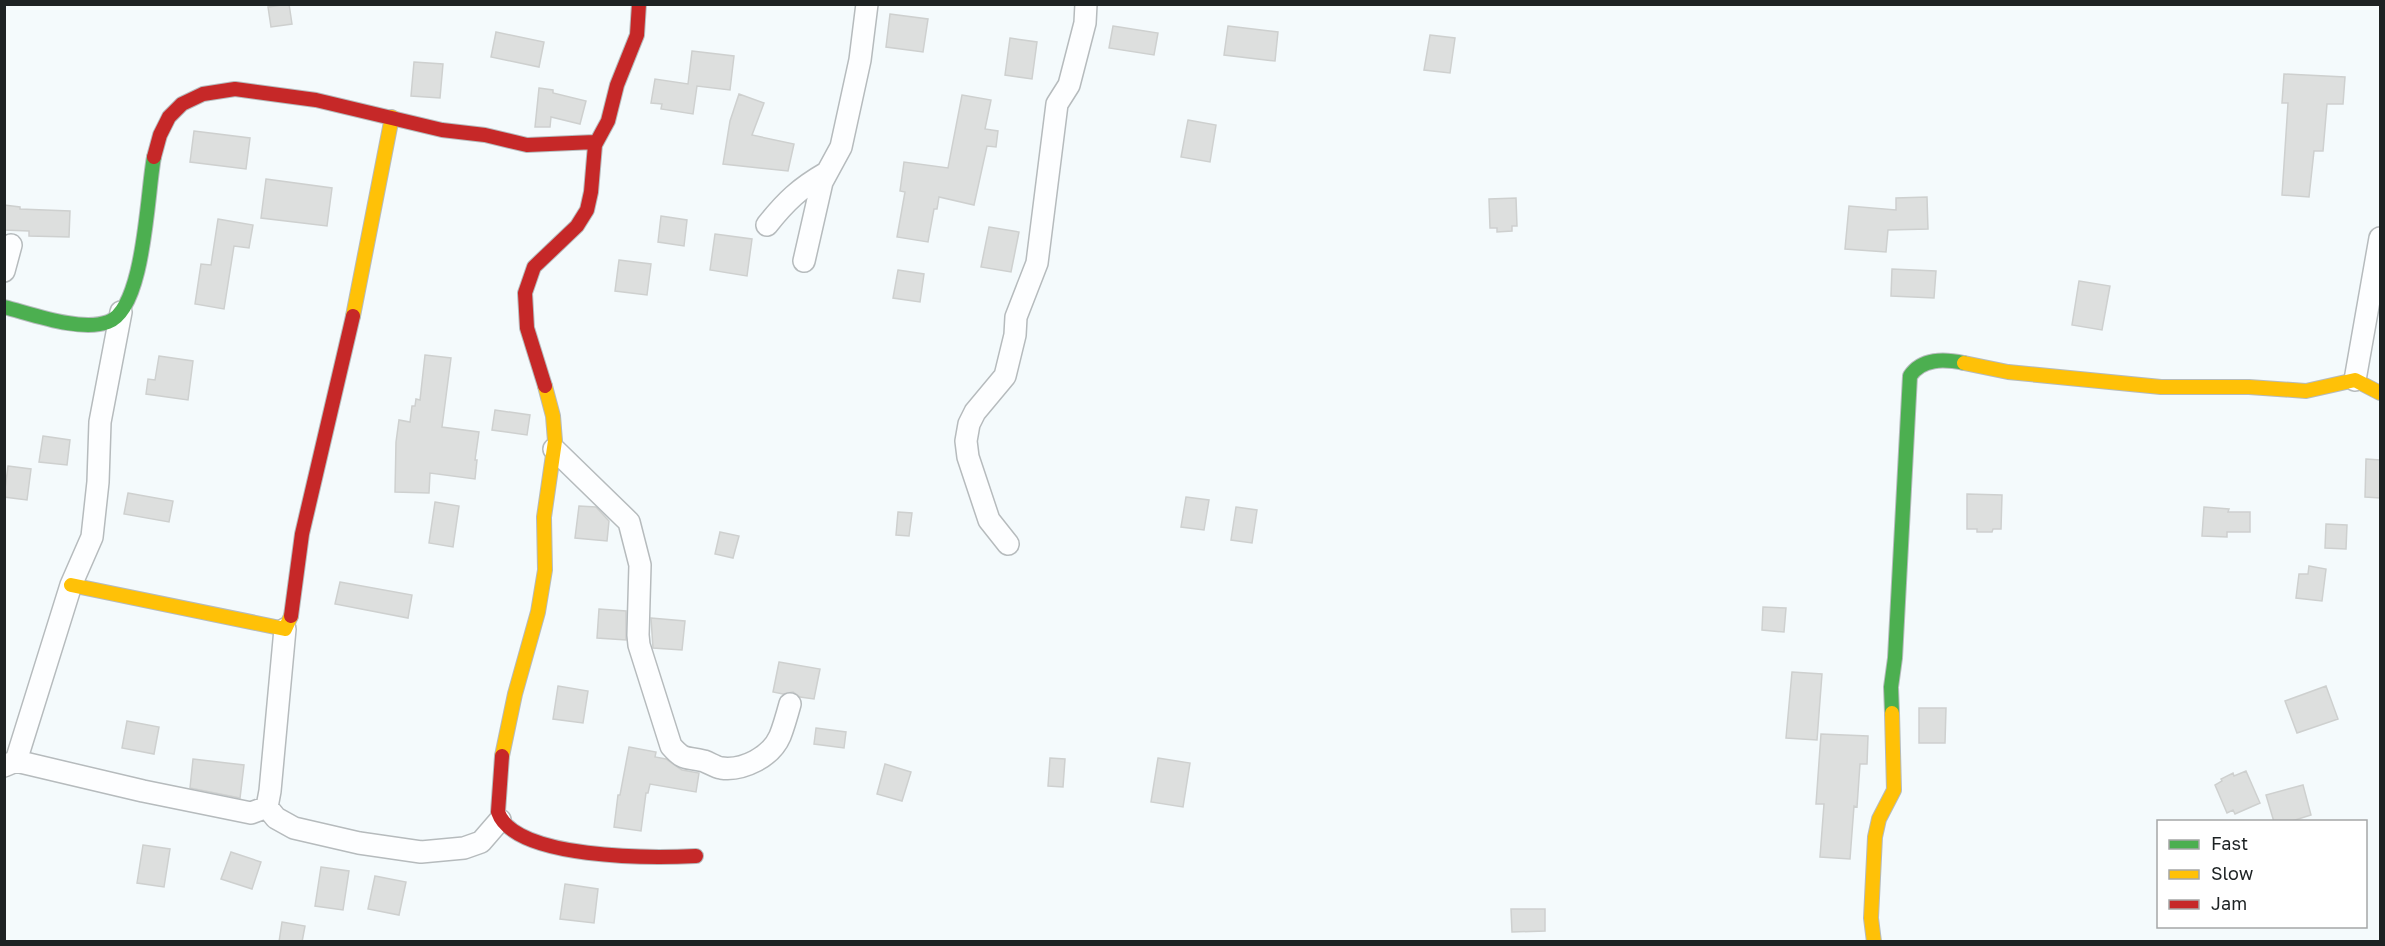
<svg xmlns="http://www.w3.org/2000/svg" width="2385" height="946" font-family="'Golos Text',sans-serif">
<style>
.building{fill:#dddfde;stroke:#ced0cf;stroke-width:1.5}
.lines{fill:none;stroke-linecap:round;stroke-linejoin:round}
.street-casing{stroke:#b6bbbd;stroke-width:24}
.fast-casing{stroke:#b6bbbd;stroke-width:16}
.slow-casing{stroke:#b6bbbd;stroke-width:16}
.jam-casing{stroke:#b6bbbd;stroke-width:16}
.street{stroke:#fdfeff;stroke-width:21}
.fast{stroke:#4caf50;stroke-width:14}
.slow{stroke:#ffc107;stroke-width:14}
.jam{stroke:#c62828;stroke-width:14}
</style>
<rect width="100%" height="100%" fill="#f4fafc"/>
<path class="building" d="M289,4L292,24L271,27L268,7Z
M890,14L928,19L923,52L886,47Z
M1113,26L1158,33L1154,55L1109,48Z
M1228,26L1278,32L1275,61L1224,55Z
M496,32L544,42L539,67L491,57Z
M1430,35L1455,38L1450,73L1424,70Z
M1010,38L1037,42L1032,79L1005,75Z
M692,51L734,56L730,90L697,86L693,114L661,109L662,104L651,103L655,79L688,84Z
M414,62L443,64L440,98L411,96Z
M2284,74L2345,77L2343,104H2327L2323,151H2314L2309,197L2282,195L2288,103H2282Z
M539,88L553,90V93L586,101L580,124L551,117L550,127H535Z
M739,94L764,103L752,135L794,144L788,171L723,164L730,121Z
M962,95L991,100L985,129L998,131L996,147L987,146L974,205L939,197L937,209H934L928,242L897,237L905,192L900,191L904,162L948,168Z
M1188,120L1216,125L1210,162L1181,157Z
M194,131L250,138L246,169L190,162Z
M266,179L332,188L327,226L261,218Z
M1927,197L1928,229L1888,230L1886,252L1845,249L1849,206L1896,210V198Z
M1516,198L1517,226H1512V231L1497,232V228H1490L1489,199Z
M4,205L20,207V209L70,211L69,237L29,236V231L4,230Z
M661,216L687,220L684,246L658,242Z
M218,219L253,225L249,248L234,246L224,309L195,304L201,264L211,265Z
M989,227L1019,232L1011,272L981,267Z
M715,234L752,239L747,276L710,270Z
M619,260L651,264L647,295L615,291Z
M1892,269L1936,271L1934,298L1891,296Z
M898,270L924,274L920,302L893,298Z
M2079,281L2110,286L2102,330L2072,325Z
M425,355L451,358L442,427L479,432L475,460H477L475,479L430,473L429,493L395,492L396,442L399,420L410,422L412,406H415L416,399L420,400Z
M159,356L193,361L188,400L146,394L148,379L155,380Z
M495,410L530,415L527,435L492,430Z
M43,436L70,440L67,465L39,462Z
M2366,459L2380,460V498L2365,497Z
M8,466L31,469L27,500L4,497Z
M128,493L173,501L169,522L124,514Z
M1967,494L2002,495L2001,529H1993L1992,532H1977V529H1967Z
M1186,497L1209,500L1204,530L1181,527Z
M435,502L459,506L453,547L429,543Z
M579,506L596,507L609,521L607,541L575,538Z
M1236,507L1257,510L1252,543L1231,540Z
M2204,507L2229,509L2228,512H2250V532H2227V537L2202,536Z
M898,512L912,513L909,536L896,535Z
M2326,524L2347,525L2346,549L2325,548Z
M720,532L739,536L733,558L715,554Z
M2309,566L2326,569L2322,601L2296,598L2299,574H2308Z
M340,582L412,595L408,618L335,604Z
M1763,607L1786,608L1784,632L1762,630Z
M599,609L626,611V640L597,638Z
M651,618L685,621L682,650L653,648Z
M779,662L820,669L814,699L800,697L793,692L783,694L773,692Z
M1792,672L1822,674L1817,740L1786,738Z
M558,686L588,691L583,723L553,719Z
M2326,686L2338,719L2297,733L2285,701Z
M1919,708H1946L1945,743H1919Z
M127,721L159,727L154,754L122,748Z
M816,728L846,732L844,748L814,744Z
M1821,734L1868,736L1867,764H1860L1857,807L1854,806L1850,859L1820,857L1824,804H1816Z
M629,747L656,752L655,757L666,759L682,770L699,773L696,792L650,784L648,793H646L641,831L614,827L618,795H620Z
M1050,758L1065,759L1063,787L1048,786Z
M1158,758L1190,763L1183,807L1151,802Z
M193,759L244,765L240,798L190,788Z
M885,764L911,772L902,801L877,794Z
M2246,771L2260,803L2235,814L2233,810L2227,813L2215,785L2222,781L2221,779L2233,773L2234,776Z
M2303,785L2311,815L2289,822H2274L2266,795Z
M143,845L170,849L164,887L137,883Z
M231,852L261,862L252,889L221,879Z
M321,867L349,871L343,910L315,906Z
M375,876L406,882L399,915L368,909Z
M565,884L598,889L594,923L560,919Z
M1511,909H1545V931L1512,932Z
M282,922L305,926L302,942H279Z"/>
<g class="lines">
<defs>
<path id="street" d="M767,225C786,201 800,188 826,173
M804,261L822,182L841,147L860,60L867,4
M4,271L11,245
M2355,380L2380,238
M554,449L629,522L640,565L638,635L639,645L671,746C685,762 686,756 704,761C710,763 715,767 721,768C743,771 771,757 780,736C784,726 787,715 790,704
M1008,544L989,520L968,457L966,441L969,424L975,412L1005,376L1015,335L1016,317L1037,263L1057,104L1069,85L1085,23L1086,4
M16,761L143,791L251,813L267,807L270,791L285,629
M4,766L16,761L71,585L92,537L98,482L100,422L121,312
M267,807L276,818L294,828L359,843L421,852L464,848L481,842L500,820"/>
<path id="fast" d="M4,307C32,314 80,332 108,322C145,309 147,192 154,157
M1892,713L1891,687L1895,658L1910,376C1922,358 1944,359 1964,363"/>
<path id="slow" d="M353,316L392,117
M1964,363L2008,372L2161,387H2249L2306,391L2355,380L2380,393
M71,585L285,629L291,616
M502,756L515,694L538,612L545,570L544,517L555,441L553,416L545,386
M1874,942L1871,918L1875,837L1879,819L1894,790L1892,713"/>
<path id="jam" d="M154,157L160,135L169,117L182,104L203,94L235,89L316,100L442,130L485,135L527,145L595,142
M545,386L527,328L525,293L534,267L577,226L587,210L591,192L595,145L608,121L617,85L637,35L639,4
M291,616L302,534L353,316
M502,756L498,812C514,860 654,858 696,856"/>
</defs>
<use href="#street" class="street-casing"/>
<use href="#fast" class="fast-casing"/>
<use href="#slow" class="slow-casing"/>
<use href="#jam" class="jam-casing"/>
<use href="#street" class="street"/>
<use href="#fast" class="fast"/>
<use href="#slow" class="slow"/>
<use href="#jam" class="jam"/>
</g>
<rect width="2385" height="946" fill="none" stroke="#1d2223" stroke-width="12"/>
<rect x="2157" y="820" width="210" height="108" fill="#ffffff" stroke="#a5a7a7" stroke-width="1.5"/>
<rect x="2169" y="840" width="30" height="9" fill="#4caf50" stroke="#a5a7a7" stroke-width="1.5"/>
<text x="2211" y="850" font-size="18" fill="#1d2223">Fast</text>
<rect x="2169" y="870" width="30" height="9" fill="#ffc107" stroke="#a5a7a7" stroke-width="1.5"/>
<text x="2211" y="880" font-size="18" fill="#1d2223">Slow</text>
<rect x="2169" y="900" width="30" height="9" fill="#c62828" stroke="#a5a7a7" stroke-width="1.5"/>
<text x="2211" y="910" font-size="18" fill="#1d2223">Jam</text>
</svg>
